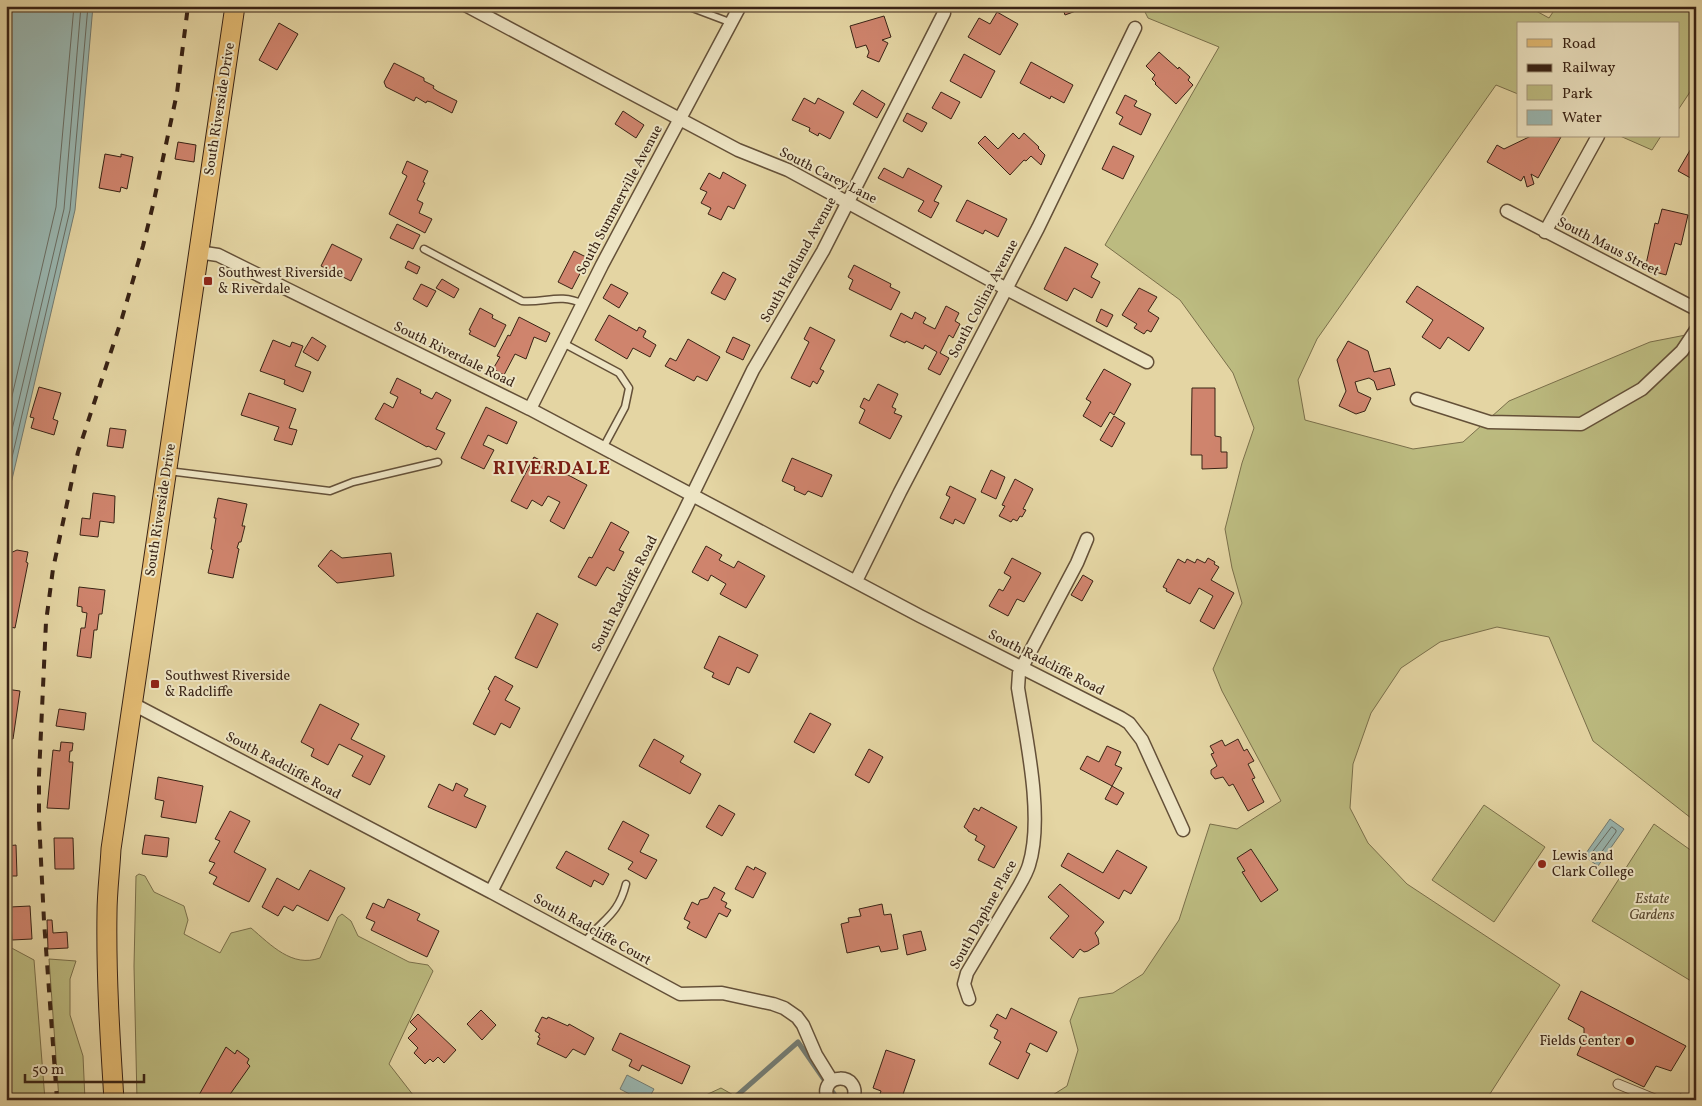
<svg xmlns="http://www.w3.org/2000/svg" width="1702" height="1106" font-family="Vollkorn,serif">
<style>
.green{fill:#bcbb80;stroke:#7a6f4a}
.water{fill:#99b6b0;stroke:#737b72}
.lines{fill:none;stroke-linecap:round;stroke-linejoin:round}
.shore{stroke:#696c62;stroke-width:1}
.stream{stroke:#737b72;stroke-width:5}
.building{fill:#cf846d;stroke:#392315}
.service-casing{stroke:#645038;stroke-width:9}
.pedestrian-casing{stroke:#645038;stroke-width:11}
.minor-casing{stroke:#645038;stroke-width:15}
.primary-casing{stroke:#392315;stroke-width:21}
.service{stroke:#ede4c3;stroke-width:6}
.pedestrian{stroke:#ede4c3;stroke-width:9}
.minor{stroke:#ede4c3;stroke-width:12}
.primary{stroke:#e2ba72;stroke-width:19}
.rail{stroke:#392315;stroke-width:4;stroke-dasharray:9 9;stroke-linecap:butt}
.poi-dot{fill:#8f2418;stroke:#ede4c3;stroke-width:2}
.labels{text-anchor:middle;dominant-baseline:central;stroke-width:4;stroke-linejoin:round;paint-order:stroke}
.street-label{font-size:14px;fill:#392315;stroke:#ede4c3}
.poi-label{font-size:14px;fill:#392315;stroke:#ede4c3;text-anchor:start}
.park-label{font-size:14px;font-style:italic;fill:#5a4930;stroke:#ede4c3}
.district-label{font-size:19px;font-weight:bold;letter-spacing:1px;fill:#7a1f14;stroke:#ede4c3}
</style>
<rect width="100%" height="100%" fill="#e4d5a3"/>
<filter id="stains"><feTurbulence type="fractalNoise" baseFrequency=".004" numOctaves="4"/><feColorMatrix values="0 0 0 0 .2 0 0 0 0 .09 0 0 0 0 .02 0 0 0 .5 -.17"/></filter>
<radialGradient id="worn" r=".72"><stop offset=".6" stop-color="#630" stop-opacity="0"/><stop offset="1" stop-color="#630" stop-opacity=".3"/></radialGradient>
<path class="green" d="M1142,6H1527L1549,18L1557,6H1696V83L1678,110V24H1518V94L1496,85L1317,339L1298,380L1305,420L1413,449L1463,442L1509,401L1650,342L1696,333V822L1593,741L1549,637L1497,627L1440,642L1401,668L1371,713L1353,764L1350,808L1368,843L1407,884L1560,985L1486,1100H1042L1048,1098L1067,1086L1078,1050L1070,1021L1079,998L1113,993L1143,974L1179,920L1210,824L1237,829L1281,801L1222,691L1213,669L1242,603L1232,568L1225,529L1242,463L1254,428L1233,373L1180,300L1105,245L1219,47L1148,18Z
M1620,136H1661L1652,150Z
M1484,805L1545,847L1494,922L1432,880Z
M1654,824L1696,854V984L1592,921Z
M139,874L145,876L154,892L184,906L188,920L184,934L220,953L231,933L251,928C271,945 292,968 320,958L338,917L342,914L351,921L358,936L409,962L428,965L433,971L389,1064L417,1100H137L134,966L136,876Z
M6,945L34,960L45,1100H6Z
M49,959L76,961L70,979V1015L83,1056L85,1100H59Z
M721,1088L742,1100H695Z"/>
<path class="water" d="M6,6H93L75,210L6,505Z
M1610,819L1624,829L1598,866L1584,856Z
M627,1075L654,1089L648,1100H641L620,1089Z"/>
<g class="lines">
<path class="shore" d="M6,422L56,207L74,6
M6,455L64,209L81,6
M6,483L70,210L88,6
M1612,827L1616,830V832L1598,857L1595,858L1592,855V853Z"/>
<path class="stream" d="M830,1088L838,1100
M732,1100L798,1042L825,1081"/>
</g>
<path class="building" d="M1062,6H1083L1084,8L1065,15Z
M997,12L1018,24L1000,55L968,37L979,18L990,24Z
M884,16L891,37L882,40L888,43L879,62L867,57L869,52L866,45L856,48L850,26Z
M279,23L298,34L277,70L259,60Z
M1159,52L1178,69L1179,67L1190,77L1188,80L1193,85L1176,104L1155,84L1156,83L1152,79L1155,75L1146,66Z
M964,54L995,71L981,98L950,81Z
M1031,62L1073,85L1064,103L1051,96L1050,99L1020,83Z
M394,63L424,78V81L434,86L433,88L437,91L457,101L452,113L431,102L427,101L426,103L416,97L414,101L386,87L384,82Z
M862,90L885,104L877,118L853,104Z
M941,92L960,102L951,119L932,108Z
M1125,95L1137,101L1134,106L1151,114L1141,135L1119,124L1123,117L1116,113Z
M804,98L815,104L818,98L844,112L830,139L819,133L818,136L809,131L810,128L792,120Z
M623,111L644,125L636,138L615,124Z
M907,113L927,123L922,132L903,121Z
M1013,133L1019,139L1024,133L1039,147L1038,148L1045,155L1041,165L1031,156L1026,161L1024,160L1010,175L978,143L985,136L998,149Z
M1531,136L1561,137L1538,178L1531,174L1534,184L1527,187L1524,176L1521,181L1487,162L1497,145L1504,149Z
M1696,140V181L1678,171Z
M178,142L196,145L194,162L175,159Z
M1113,146L1134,156L1123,179L1102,169Z
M105,154L121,157V154L133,157L127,189L121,187L120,192L99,188Z
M407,161L428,171L423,182L425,183L417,200L423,203L419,213L432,219L425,233L389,214L407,176L402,173Z
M884,168L903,178L908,168L942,186L934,201L939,203L931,218L918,211L924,201L878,178Z
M723,172L746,185L734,209L728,206L721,220L708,214L711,208L701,203L707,192L700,189L709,173L720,179Z
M967,200L1007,219L998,237L985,230L983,234L956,221Z
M1662,209L1688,215L1681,245L1675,243L1666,275L1645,269L1655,223L1658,224Z
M397,224L420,235L413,249L390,238Z
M332,244L362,259L351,281L321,266Z
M1065,247L1098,264L1091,277L1100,282L1092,298L1074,288L1067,301L1044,289Z
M574,251L588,258L572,289L558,282Z
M408,261L420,267L417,274L405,268Z
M854,265L891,284L890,287L900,292L891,310L849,289L853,280L848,277Z
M723,272L736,279L725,300L711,293Z
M442,279L459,289L454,298L436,288Z
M421,284L436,291L427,307L413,299Z
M611,284L628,293L619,308L603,298Z
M1417,286L1484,328L1469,351L1448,337L1440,349L1422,337L1433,320L1406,302Z
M1139,288L1157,297L1148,311L1159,318L1151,332L1147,330L1144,334L1134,328L1137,324L1122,315Z
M946,306L959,313L955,321L960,324L953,338L949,335L940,353L949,358L940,375L928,369L937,352L925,345L923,349L906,341L905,343L890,336L901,313L912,319L915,312L926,318L923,323L935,329Z
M480,308L493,315L492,318L506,325L495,347L469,334L471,331L469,330Z
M1101,309L1113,315L1107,327L1096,321Z
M609,315L637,331L639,327L646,331L643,337L656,345L650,357L633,348L627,359L595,340Z
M519,317L550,333L546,342L534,337L526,359L515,354L504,375L493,369L500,357L497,356L508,335L510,336Z
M810,327L835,340L820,369L824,371L817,384L813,381L810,387L791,378L809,342L804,339Z
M312,337L326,346L318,361L303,352Z
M733,337L750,345L743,360L726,352Z
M688,339L720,357L707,381L697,376L694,381L665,366L670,358L676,361Z
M273,340L290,347L292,342L303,346L295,366L311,372L303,392L284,384L285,380L260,371Z
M1348,341L1368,351L1374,372L1390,368L1395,385L1377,390L1374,381L1369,378L1355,382L1358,392L1371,398L1365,411L1356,414L1339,406L1346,391L1337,360Z
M1104,369L1131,384L1114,415L1110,412L1101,427L1083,416L1091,402L1086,399Z
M397,378L421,390L420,393L432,399L436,392L451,400L436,429L445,433L436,450L428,446L427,447L375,419L384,403L393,408L398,397L390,393Z
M878,384L898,394L892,407L896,409L894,413L902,416L890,439L859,423L865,410L860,407L864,398L869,401Z
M39,387L61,393L53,419L58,421L54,435L31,428L34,418L30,417Z
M1192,388H1215V436L1221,437V452H1227V468L1202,469V455H1191Z
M249,393L296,409L289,428L297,430L292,445L274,440L279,427L241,415Z
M486,407L517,422L507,444L488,435L483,445L494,450L484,469L461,458Z
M1114,416L1125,423L1112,447L1100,440Z
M110,428L126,430L123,448L107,446Z
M534,457L587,485L564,529L550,521L560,502L548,496L542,506L532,500L527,509L511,501Z
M792,458L832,475L822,497L808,491L805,495L794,490L795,487L782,481Z
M991,470L1005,477L996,499L981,492Z
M1015,479L1033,489L1023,509L1026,510L1022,517L1020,516L1017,521L1013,519L1011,522L999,516L1005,506L1002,505Z
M950,486L976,499L964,524L955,519L953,524L940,518L950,497L946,495Z
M93,493L115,496L114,523L100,521L98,537L80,535L82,518L90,519Z
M218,498L247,504L242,526H245L241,542H239L237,548L239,549L233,578L208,573L213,550L211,549L216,518H214Z
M611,522L629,532L619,550L624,552L614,571L607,567L596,586L578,577L589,557L592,558Z
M706,546L722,555L719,560L734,568L738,561L765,576L746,608L720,594L726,584L711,575L708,581L692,572Z
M17,550L28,552L26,562L28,563L15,628L6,626V555Z
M331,550L342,558L391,553L394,576L337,583L318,566Z
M1012,558L1041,573L1024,602L1017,599L1008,616L989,606L999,589L1003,591L1011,577L1004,573Z
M1208,558L1215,562L1214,564L1219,567L1211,580L1234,593L1214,629L1200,621L1213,596L1199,588L1190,604L1166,591L1167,589L1163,587L1178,559L1185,563L1187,559L1195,563L1197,559L1205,563Z
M1083,575L1093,581L1082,601L1071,595Z
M79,587L105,590L102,614H99L97,630H94L91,658L77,656L81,628H85L87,613L82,612V607L77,606Z
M537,613L558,624L537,668L515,658Z
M719,636L758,655L749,673L737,667L729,685L712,677L714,673L704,668Z
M495,676L513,686L505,700L520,708L510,728L501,723L495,735L473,724L490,691L488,689Z
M6,689L20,691L13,739L6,738Z
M320,704L359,724L351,739L385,756L370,785L352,776L363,756L339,744L328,765L311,756L314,749L301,742Z
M59,709L86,713L84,730L56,726Z
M810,713L831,724L814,753L794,742Z
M654,739L684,756L680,762L701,774L690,794L639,766Z
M1238,739L1244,751L1247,749L1254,761L1248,764L1255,778L1252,779L1264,802L1248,811L1233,784L1229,786L1223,777L1215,779L1211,774V770L1217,766L1211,754L1214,753L1210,746L1222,740L1225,746Z
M61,742L73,743L72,751H70L69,762H73L69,809L47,808L53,750L60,751Z
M1107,746L1121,752L1115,765L1122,768L1112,786L1080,769L1087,756L1099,762Z
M869,749L883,757L869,783L855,775Z
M158,777L203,786L196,823L161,817L164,801L155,799Z
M456,783L468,789L464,796L486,806L476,828L428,807L439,784L453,791Z
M1112,786L1124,793L1117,805L1105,799Z
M719,805L735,814L722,836L706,827Z
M981,807L1017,827L994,868L978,860L985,846L975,840L977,836L968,831V830L964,827L974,808L979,811Z
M230,811L250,821L234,852L266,869L249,902L213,884L217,877L209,873L215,863L209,861L220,841L215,839Z
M623,821L649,835L640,852L657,860L646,879L628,869L633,862L608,849Z
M145,835L169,838L167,857L142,854Z
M54,838H73L74,869H55Z
M16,845L17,876H6V846Z
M1251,849L1278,890L1261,902L1242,872L1245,871L1237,858Z
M1117,850L1147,867L1131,894L1124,890L1119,899L1061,866L1068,853L1103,873Z
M566,851L609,874L603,885L594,880L591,887L556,868Z
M747,866L754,870L755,867L766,873L753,898L735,889Z
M310,870L345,888L328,921L297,905L293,911L284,906L278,916L262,907L277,878L299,890Z
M1060,884L1104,922L1095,933L1098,938L1099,944L1088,951L1084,952L1080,949L1073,958L1050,938L1069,916L1048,897Z
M714,887L725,893L721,900L727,903L725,907L731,910L727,917L719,913L706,938L687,928L690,922L684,919L692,902L698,905L700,900L708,898Z
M388,899L420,914L417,920L439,931L427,957L371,930L375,922L366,918L373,903L384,908Z
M882,904L884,915L891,914L898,949L881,952L879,946L847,953L841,924L849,922L848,918L861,916L859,909Z
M30,906L32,939L12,940L10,907Z
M47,920H52L53,933L67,932L68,948L48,949Z
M921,931L926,950L907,955L903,935Z
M1581,991L1686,1046L1671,1071L1656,1066L1644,1087L1577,1055L1585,1037H1584V1028L1568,1019Z
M1011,1008L1057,1032L1047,1052L1030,1043L1026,1052L1030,1054L1018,1079L989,1064L1001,1042L994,1038L998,1030L990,1026L997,1014L1006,1019Z
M481,1010L496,1025L482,1040L467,1024Z
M418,1014L456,1050L444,1063L438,1057L433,1062L430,1059L425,1064L414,1053L418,1048L408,1038L417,1029L410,1022Z
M542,1017L547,1019L548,1017L568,1026L569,1024L594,1038L585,1055L573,1049L566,1058L537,1044L540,1038L538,1037L540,1034L535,1031Z
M620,1033L690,1066L682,1084L642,1065L639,1071L629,1066L632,1060L612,1050Z
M226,1047L235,1054L237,1050L249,1059L247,1063L250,1066L226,1100H205L199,1095Z
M886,1050L915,1060L901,1100H878L881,1091L873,1088Z
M1680,1094L1696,1098V1100H1679Z"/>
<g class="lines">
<defs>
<path id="service" d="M687,6L732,23
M424,249L522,301C545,303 560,293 583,304
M563,343L619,373L629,388L625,407L603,448
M168,471L330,491L353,482L438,462
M584,943C602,919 618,916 626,884"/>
<path id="pedestrian" d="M1618,1084L1657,1100"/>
<path id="minor" d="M467,6L738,150L788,170L1014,293L1147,362
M1507,211L1696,309
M1545,232L1598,136
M198,252L218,255L530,409L920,616L1121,718L1129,723L1142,740L1183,830
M1417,399L1489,422L1581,424L1642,389L1682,351L1696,330
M530,409L602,265L740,6
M856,581L900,492L1038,228L1135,28
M133,704L491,892L684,512L753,370L823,251L944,13
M491,892L680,994L722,993L773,1004L784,1008L797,1017L803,1025L816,1055L832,1081
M969,999L964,984L967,973L1019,886C1023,879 1027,872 1029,865C1044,817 1026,738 1018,688L1019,673L1077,563L1087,539
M828,1100C817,1072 863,1071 853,1100"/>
<path id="primary" d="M114,1100C110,1038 106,975 107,913C107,892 110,870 111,849L235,6"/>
</defs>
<use href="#service" class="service-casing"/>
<use href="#pedestrian" class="pedestrian-casing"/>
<use href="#minor" class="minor-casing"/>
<use href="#primary" class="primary-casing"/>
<use href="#service" class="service"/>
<use href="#pedestrian" class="pedestrian"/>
<use href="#minor" class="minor"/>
<use href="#primary" class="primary"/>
<path class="rail" d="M57,1100L44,921L39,820V775L46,622L53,569L78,452L122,318L143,246L153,205L177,93L188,6"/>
</g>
<g class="poi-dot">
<rect x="203" y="276" width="10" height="10" rx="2.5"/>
<rect x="150" y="679" width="10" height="10" rx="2.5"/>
<circle cx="1542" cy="864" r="5"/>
<circle cx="1630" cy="1041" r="5"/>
</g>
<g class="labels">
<g class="street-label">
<text transform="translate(220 109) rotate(-81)">South Riverside Drive</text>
<text transform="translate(828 176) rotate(27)">South Carey Lane</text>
<text transform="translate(620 200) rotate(-62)">South Summerville Avenue</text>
<text transform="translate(1608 247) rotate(27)">South Maus Street</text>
<text transform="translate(799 260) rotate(-61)">South Hedlund Avenue</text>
<text transform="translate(984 299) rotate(-62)">South Collina Avenue</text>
<text transform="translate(454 355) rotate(26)">South Riverdale Road</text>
<text transform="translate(161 510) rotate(-81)">South Riverside Drive</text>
<text transform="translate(625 594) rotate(-63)">South Radcliffe Road</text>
<text transform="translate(1046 663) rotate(27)">South Radcliffe Road</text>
<text transform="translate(283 766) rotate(28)">South Radcliffe Road</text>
<text transform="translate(984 915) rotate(-61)">South Daphne Place</text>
<text transform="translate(592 930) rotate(29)">South Radcliffe Court</text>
</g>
<g class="poi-label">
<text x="218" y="273">Southwest Riverside<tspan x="218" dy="16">&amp; Riverdale</tspan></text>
<text x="165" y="676">Southwest Riverside<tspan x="165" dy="16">&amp; Radcliffe</tspan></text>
<text x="1552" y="856">Lewis and<tspan x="1552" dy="16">Clark College</tspan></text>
<text x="1620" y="1041" text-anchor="end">Fields Center</text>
</g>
<g class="park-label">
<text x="1652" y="899">Estate<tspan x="1652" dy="16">Gardens</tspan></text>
</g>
<g class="district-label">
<text x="552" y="469">RIVERDALE</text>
</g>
</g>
<rect width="1702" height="1106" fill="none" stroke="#e4d5a3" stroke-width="25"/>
<rect x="8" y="8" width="1687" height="1091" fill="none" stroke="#392315" stroke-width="2.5"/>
<rect x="12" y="12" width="1677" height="1081" fill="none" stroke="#392315"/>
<rect x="1517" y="22" width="162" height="115" fill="#ede4c3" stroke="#a5977d"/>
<rect x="1527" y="39" width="25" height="8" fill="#e2ba72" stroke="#a5977d"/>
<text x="1562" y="48" font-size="15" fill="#392315">Road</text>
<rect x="1527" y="64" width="25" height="8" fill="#392315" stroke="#a5977d"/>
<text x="1562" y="72" font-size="15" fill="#392315">Railway</text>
<rect x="1527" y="85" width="25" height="15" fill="#bcbb80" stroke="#a5977d"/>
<text x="1562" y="98" font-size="15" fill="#392315">Park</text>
<rect x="1527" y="110" width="25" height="15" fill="#99b6b0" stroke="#a5977d"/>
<text x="1562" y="122" font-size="15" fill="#392315">Water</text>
<path d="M25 1074v8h119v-8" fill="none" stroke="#392315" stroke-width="2.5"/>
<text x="32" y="1074" font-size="15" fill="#392315" stroke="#ede4c3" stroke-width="4" paint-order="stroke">50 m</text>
<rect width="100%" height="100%" filter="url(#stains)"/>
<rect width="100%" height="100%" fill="url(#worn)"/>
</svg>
